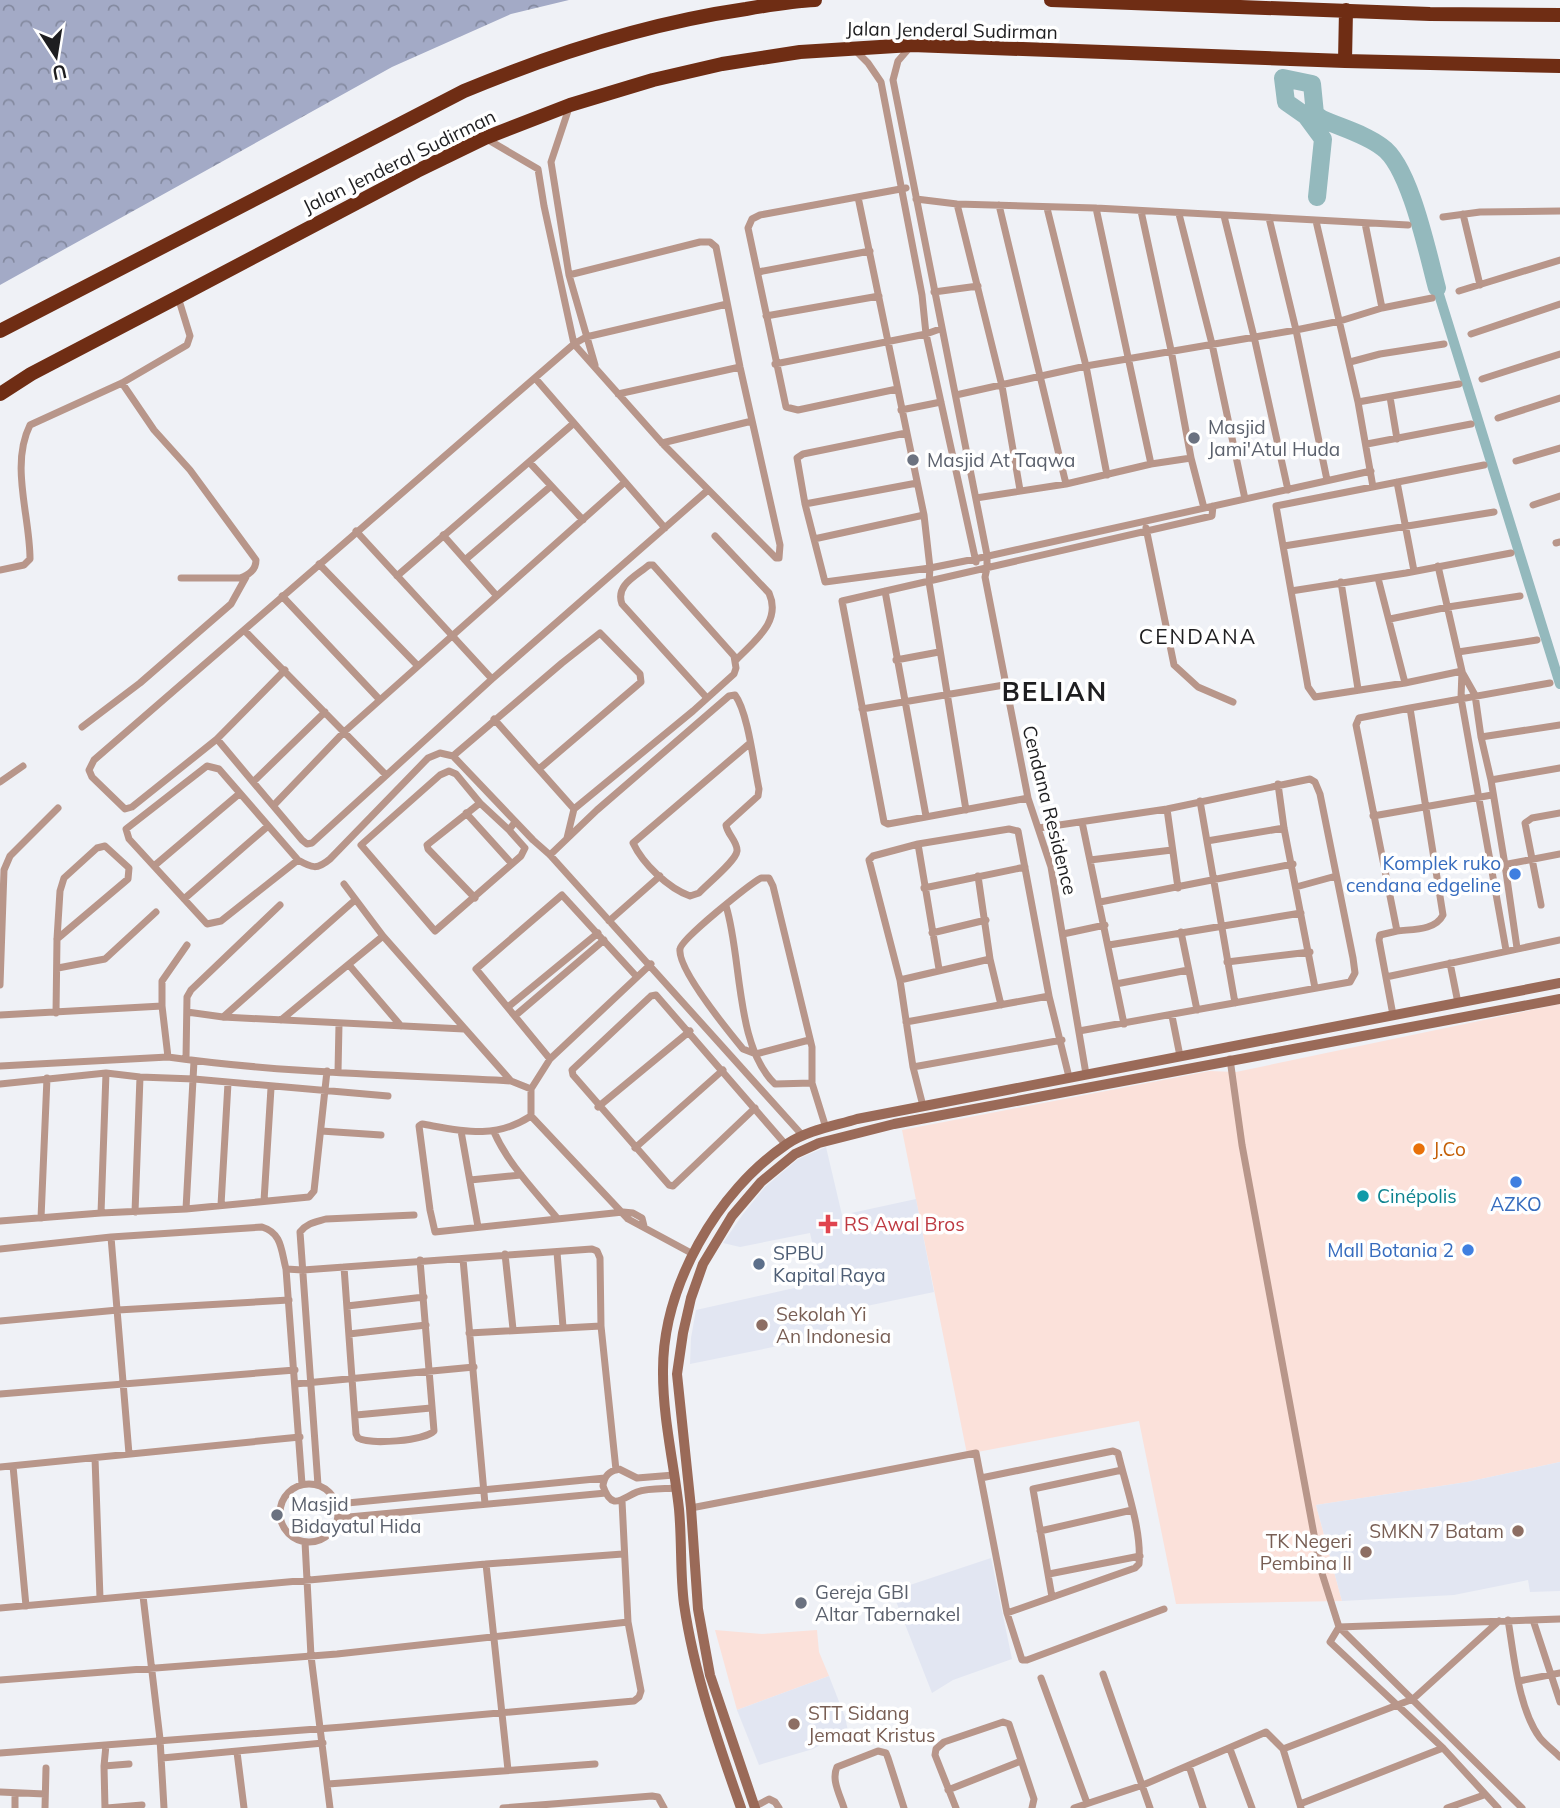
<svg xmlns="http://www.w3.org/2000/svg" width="1560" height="1808" font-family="Mulish,sans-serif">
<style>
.commercial{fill:#fbe1da}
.built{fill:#e2e6f2}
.forest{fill:url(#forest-crowns)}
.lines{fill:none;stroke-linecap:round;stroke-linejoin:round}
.canal{stroke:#94b9bd;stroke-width:10}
.river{stroke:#94b9bd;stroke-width:18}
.street{stroke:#b8968a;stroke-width:7}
.secondary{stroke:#9a6a58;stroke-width:10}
.highway{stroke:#6f2d14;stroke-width:14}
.worship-dot{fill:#6b7280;stroke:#fff;stroke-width:2.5}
.shop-dot{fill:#3f7fe0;stroke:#fff;stroke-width:2.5}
.food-dot{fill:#e8710a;stroke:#fff;stroke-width:2.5}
.culture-dot{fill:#0f9aa8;stroke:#fff;stroke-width:2.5}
.health-dot{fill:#e0444e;stroke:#fff;stroke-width:2.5}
.service-dot{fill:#5c6f8a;stroke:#fff;stroke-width:2.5}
.education-dot{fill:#8d6e63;stroke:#fff;stroke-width:2.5}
.labels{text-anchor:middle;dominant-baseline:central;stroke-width:7;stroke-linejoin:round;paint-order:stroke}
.street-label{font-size:19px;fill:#1e1e20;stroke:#fff}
.worship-label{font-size:19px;fill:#5b616d;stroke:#fff;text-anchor:start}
.shop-label{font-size:19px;fill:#366cbe;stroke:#fff;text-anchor:end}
.food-label{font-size:19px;fill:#c56008;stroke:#fff;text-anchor:start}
.culture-label{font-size:19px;fill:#0d838f;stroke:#fff;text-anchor:start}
.health-label{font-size:19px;fill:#be3a42;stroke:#fff;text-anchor:start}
.service-label{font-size:19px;fill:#4e5e75;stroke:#fff;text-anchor:start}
.education-label{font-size:19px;fill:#785e54;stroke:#fff;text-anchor:start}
.neighbourhood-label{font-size:21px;letter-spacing:2px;fill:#1e1e20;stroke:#fff}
.district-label{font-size:26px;font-weight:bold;letter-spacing:2px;fill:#1e1e20;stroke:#fff}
</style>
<defs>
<pattern id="forest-crowns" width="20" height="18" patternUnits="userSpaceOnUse" patternTransform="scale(1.75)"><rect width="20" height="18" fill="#a3aac6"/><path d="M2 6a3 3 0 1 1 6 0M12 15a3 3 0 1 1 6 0" fill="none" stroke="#848aa0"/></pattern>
</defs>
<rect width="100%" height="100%" fill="#eff1f6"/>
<path class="commercial" d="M1560,1004V1462L1467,1482L1316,1505L1342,1601L1176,1604L1139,1421L967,1454L902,1130L1210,1071L1236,1072Z
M715,1630L762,1634L817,1630L819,1652L829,1676L737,1710Z"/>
<path class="built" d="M826,1147L842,1215L916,1199L934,1292L828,1314L832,1335L690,1364L691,1338L696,1310L821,1282L810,1233L740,1247L723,1243L743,1214L765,1187L798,1159Z
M1560,1462V1591L1530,1592L1528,1580L1454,1595L1342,1601L1316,1505L1467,1482Z
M991,1558L1012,1659L953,1680L932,1693L892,1591Z
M829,1676L845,1717L848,1731L813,1749L759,1765L737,1710Z"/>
<path class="forest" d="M0,0H569L511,14L392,67L0,285Z"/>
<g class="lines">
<path class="canal" d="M1437,288L1560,684"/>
<path class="river" d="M1317,197L1323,139L1306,116L1286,102L1283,78L1312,84L1315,114L1322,119C1342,128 1365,134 1382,147C1410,166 1428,255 1437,288"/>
<path class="street" d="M911,46L898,61L893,80L987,555V568L985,577L1028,798L1051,867L1086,1074
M855,50L868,63L881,82L922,295L926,334L976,562
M570,105L551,162L569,275L595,365
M485,138L538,169L544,206L574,344L662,443L776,558H779L780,545L740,367L716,247L710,242H700L569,275
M858,197L924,515L930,568L929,582L966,810
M916,199L957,204L1096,208L1408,225
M957,204L1002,386L1020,490
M999,205L1066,484
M1047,208L1086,366L1107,475
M1096,208L1151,464
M1141,211L1171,350L1191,458L1204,508
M1179,214L1212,344L1245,499
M1463,214L1480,285
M1224,216L1255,341L1288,490
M1443,217L1480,212L1560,211
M1269,218L1296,330L1327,480
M1316,221L1358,402L1373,487
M1365,223L1382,308
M758,272L870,251
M1459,291L1560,260
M934,292L978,286
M766,316L879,296
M1471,334L1560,304
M1350,362L1380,354L1444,344
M775,364L926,334L940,329
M535,378L665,528
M1482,379L1560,354
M122,383L154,430L190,470L256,560C256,570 249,575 240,578H181
M897,389L798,410L786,407L748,228L752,219L760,215L906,188
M618,394L740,367
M956,395L1086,366L1296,330L1340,321L1382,308L1432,298
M1390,397L1397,439
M1358,402L1459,384
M901,410L941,402
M1498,418L1560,398
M906,433L803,454L797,458L805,504L825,582L930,568L975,559L1371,471
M662,443L752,421
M1367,444L1471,424
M1516,461L1560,448
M530,463L583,520
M1397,482L1414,571
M976,498L1066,484L1151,464L1191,458
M805,504L917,483
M1533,505L1560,496
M1146,528L1174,665L1198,687L1233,702
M356,531L492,679
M443,535L496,595
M715,536L769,593C782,622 754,641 736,660
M814,539L924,515
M1556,543L1560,542
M1284,546L1494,512
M465,560L551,486
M319,564L418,666
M1438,566L1462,671L1461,698L1506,950
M0,570L24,565L30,559C30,516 10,465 30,425L122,383L187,345L190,336L178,297
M397,576L574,423
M1378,578L1405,683
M1341,582L1358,689
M885,591L926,816
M1291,591L1406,573L1511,553
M282,596L380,700
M1390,619L1448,607L1520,596
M244,630L386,775
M1458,652L1537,640
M896,660L939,652
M285,670L217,739L132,807L125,809L92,777L89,770L94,760L574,344L586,337L727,304
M1462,671L1405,683L1315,697L1308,687L1276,506L1484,465
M1462,672L1475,695L1481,737L1491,780L1505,865L1517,948
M1410,708L1550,683
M862,709L1004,685
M494,719L574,809
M82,727L140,683L231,604L246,577
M1481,737L1560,725
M217,739L253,782L325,712
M453,756L562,663L600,633L640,674L641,682L539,769
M1491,780L1560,768
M0,782L23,766
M253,782L302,840L307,844L312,843L492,679L708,490
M1278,784L1284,828L1315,988
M1028,798L888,824L884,822L842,601L1212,516L1213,506
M1200,801L1235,1003
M274,805L344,732L625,482
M1167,809L1178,888
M466,813L512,864
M1373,816L1492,795
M1082,822L1124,1024
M1039,828L1167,809L1310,779L1315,782L1320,794L1353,958L1355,973L1350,982L1079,1031
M509,830L525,848L521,856L435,931L361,845L440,775L449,771L456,774L480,803L509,830L515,822
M567,838L574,809L693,711L734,674L736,668L734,656L653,565H649C636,576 615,585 622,604L707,698
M1207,841L1284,828
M918,844L939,969
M550,855L597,810L729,696L735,695C748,712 754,766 759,789L758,796L726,825C727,834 738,842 737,851C736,861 706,885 699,893L690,896C668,888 643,864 633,843L749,744
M298,860L221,921L207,924L129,839L126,829L207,766L219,769L298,860C312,868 317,870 330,859L428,758L440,753L453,756L533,840L550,855L803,1136
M1090,860L1172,850
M154,866L239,794
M1492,867L1560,854
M978,876L990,959L1001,1005
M344,884L383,936L511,1081
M1296,887L1336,876
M924,888L1025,867
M475,898L428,849L427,845L480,803
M184,899L268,826
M1100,902L1293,864
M1541,905L1525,823L1532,818L1560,813
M726,906C742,957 735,1046 775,1084L812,1083
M609,921L660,876
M1181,932L1197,1010
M932,933L986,920
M1063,934L1105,925
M1109,945L1301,913
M1227,962L1310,952
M1450,963L1458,1003
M349,965L401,1026
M58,968L105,959L156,912
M1386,977L1560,940
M900,980L990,959
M1116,984L1188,970
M0,985L4,870L10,856L58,808
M162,1006V981L187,945
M508,1007L598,933
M187,1012L223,1017L464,1029
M56,1013L57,939L60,891L64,878L97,848L105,846L129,868L128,879L57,939
M0,1015L162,1006L168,1057
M516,1015L604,940
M1393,1015L1379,940L1380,935L1397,931L1356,725L1359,718L1410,708L1443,915C1435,931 1412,929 1397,931
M1172,1016L1180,1056
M223,1017L355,900
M281,1020L383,936
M906,1022L1049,996
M809,1040L756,1054L743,1049C729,1032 677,969 680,949C681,939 750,884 761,878H769L773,886L812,1047V1083L826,1128
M186,1059L187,997L191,990L280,905
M550,1059L476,969L562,895L637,977
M1230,1059L1242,1145L1320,1567L1339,1627L1522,1808
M0,1066L168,1057C281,1073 397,1075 511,1081L531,1089V1116L628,1219L693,1254
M913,1067L1062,1040
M338,1072L339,1024
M0,1084L106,1073L140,1077L194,1079L388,1096
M531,1089L550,1059L651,964
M923,1106L913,1067L900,980L869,860L873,856L918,844L1009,829L1018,831L1049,996L1069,1077
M598,1107L690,1031
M755,1108L673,1186L669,1185L573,1075L572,1070L651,996L656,995L786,1145
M531,1116C494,1140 462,1131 422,1124L419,1126L430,1210L435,1232L623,1212L633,1213L642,1218L644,1226
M321,1131L381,1135
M461,1131L478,1227
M494,1132C508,1164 535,1191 557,1218
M635,1148L723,1070
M470,1180L521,1175
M264,1201L271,1088
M221,1205L228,1083
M186,1209L194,1061
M135,1212L140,1077
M101,1213L106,1073
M41,1218L47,1078
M0,1221L101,1213L186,1209L309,1197L314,1191L327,1071
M111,1237L129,1454
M0,1249L111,1237L262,1227C282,1233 281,1250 286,1269L302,1484
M557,1252L563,1327
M505,1254L513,1329
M463,1259L485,1504
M344,1267L356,1434L358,1438C370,1445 424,1441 434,1431L420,1260
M286,1269L303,1270L592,1249L597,1251L600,1258L601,1326L616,1470
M347,1306L424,1297
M0,1321L118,1310L289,1300
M469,1333L601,1326
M349,1334L426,1325
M295,1384L474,1367
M0,1394L295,1370
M356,1415L431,1408
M95,1458L100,1598
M13,1466L26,1606
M0,1467L300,1437
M674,1475L637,1478L619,1469C609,1471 604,1476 603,1486C612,1512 622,1498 637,1492C648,1488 665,1489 676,1488
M981,1478L1113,1451L1118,1453C1126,1487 1142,1530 1139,1564L1135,1568L1007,1613
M280 1513a29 29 0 1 1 58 0a29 29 0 1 1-58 0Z
M318,1485L300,1232C307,1223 316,1222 326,1219L414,1215
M337,1504L605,1478
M691,1508L976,1453L1007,1613L1022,1660H1027L1164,1609
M338,1518L606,1493
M1040,1531L1132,1510
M305,1542L311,1656L330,1808
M486,1564L508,1770
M1049,1574L1140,1556
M143,1596L160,1739L164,1808
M1052,1597L1033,1489L1122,1470
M0,1608L486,1564L623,1554
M1508,1620C1514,1655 1518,1708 1540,1738C1546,1745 1554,1751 1560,1757
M1533,1620L1560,1702
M1339,1627L1330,1642L1443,1748L1498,1808
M1339,1627L1560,1619
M1103,1674L1150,1808
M1041,1678L1087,1803
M0,1680L337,1654L628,1622
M1519,1681L1560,1673
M1230,1749L1252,1808
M1283,1749L1413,1699L1499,1621
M237,1752L244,1808
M0,1753L343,1727L634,1701L639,1697L641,1691L628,1622L622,1501
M162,1758L323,1743
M104,1766L129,1764
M1189,1766L1203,1808
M328,1784L595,1764
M948,1790L1021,1761
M0,1792L45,1794
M1300,1804L1443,1748
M754,1807L769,1799L775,1802L779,1808
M15,1808V1793
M45,1808L46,1768
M105,1808L104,1766L106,1745
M107,1808L142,1805
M503,1808L652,1796L658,1797L664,1808
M844,1808C840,1795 831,1780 837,1767L878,1751L886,1753L888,1758L904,1808
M956,1808L935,1755L936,1749L944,1742L1003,1722L1009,1724L1034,1799L1032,1808
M1074,1808L1143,1785L1266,1732L1283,1749L1301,1808
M1447,1808L1484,1795"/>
<path class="secondary" d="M741,1808C718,1743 694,1673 684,1604C680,1573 682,1541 679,1509C674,1464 663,1419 663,1373C662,1287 717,1191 787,1144C808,1130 834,1126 857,1119L1560,983
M755,1808L710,1675L698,1609L691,1508L677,1374L683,1333L691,1298L703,1264L732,1216L761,1182L795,1154L819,1143L894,1124L1560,999"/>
<path class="highway" d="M1051,0L1430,14L1560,15
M1345,61L1346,10
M0,331L464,91C555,53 649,23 746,9C769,5 792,1 815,0
M0,394L31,374L178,297L417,171L485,138L570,105L653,80L722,64L800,52L912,45L1345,61L1560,66"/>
</g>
<g class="worship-dot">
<circle cx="1194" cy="438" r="7"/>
<circle cx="913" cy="460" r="7"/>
<circle cx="277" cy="1515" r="7"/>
<circle cx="801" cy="1603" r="7"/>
</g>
<g class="shop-dot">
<circle cx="1515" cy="874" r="7"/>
<circle cx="1516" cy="1182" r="7"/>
<circle cx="1468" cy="1250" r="7"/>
</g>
<circle class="food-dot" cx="1419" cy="1149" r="7"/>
<circle class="culture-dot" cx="1363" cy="1196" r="7"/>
<path class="health-dot" d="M824.5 1213.5h7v7h7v7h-7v7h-7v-7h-7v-7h7z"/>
<circle class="service-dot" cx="759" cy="1264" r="7"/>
<g class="education-dot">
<circle cx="762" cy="1325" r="7"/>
<circle cx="1518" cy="1531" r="7"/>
<circle cx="1366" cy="1552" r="7"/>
<circle cx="794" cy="1724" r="7"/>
</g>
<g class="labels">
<g class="street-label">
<text transform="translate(952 30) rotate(1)">Jalan Jenderal Sudirman</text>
<text transform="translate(399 161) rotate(-26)">Jalan Jenderal Sudirman</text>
<text transform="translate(1050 810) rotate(76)">Cendana Residence</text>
</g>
<g class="worship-label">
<text x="1208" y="427">Masjid<tspan x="1208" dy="22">Jami'Atul Huda</tspan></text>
<text x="927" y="460">Masjid At Taqwa</text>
<text x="291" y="1504">Masjid<tspan x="291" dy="22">Bidayatul Hida</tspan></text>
<text x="815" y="1592">Gereja GBI<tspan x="815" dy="22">Altar Tabernakel</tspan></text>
</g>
<g class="shop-label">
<text x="1501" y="863">Komplek ruko<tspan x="1501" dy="22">cendana edgeline</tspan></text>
<text x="1516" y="1204" text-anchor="middle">AZKO</text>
<text x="1454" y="1250">Mall Botania 2</text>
</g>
<g class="food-label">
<text x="1433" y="1149">J.Co</text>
</g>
<g class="culture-label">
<text x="1377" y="1196">Cinépolis</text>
</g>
<g class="health-label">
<text x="844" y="1224">RS Awal Bros</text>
</g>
<g class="service-label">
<text x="773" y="1253">SPBU<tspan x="773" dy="22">Kapital Raya</tspan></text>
</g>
<g class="education-label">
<text x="776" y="1314">Sekolah Yi<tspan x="776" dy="22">An Indonesia</tspan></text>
<text x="1504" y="1531" text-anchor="end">SMKN 7 Batam</text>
<text x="1352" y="1541" text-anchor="end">TK Negeri<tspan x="1352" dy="22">Pembina II</tspan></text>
<text x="808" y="1713">STT Sidang<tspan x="808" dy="22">Jemaat Kristus</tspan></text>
</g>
<g class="neighbourhood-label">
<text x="1198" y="636">CENDANA</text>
</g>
<g class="district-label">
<text x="1055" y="691">BELIAN</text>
</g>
</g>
<g transform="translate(56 56) rotate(168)" stroke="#ffffff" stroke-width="5" paint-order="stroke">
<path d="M0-5L12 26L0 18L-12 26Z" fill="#1e1e20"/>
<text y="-10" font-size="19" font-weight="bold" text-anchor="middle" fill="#1e1e20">U</text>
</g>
</svg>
